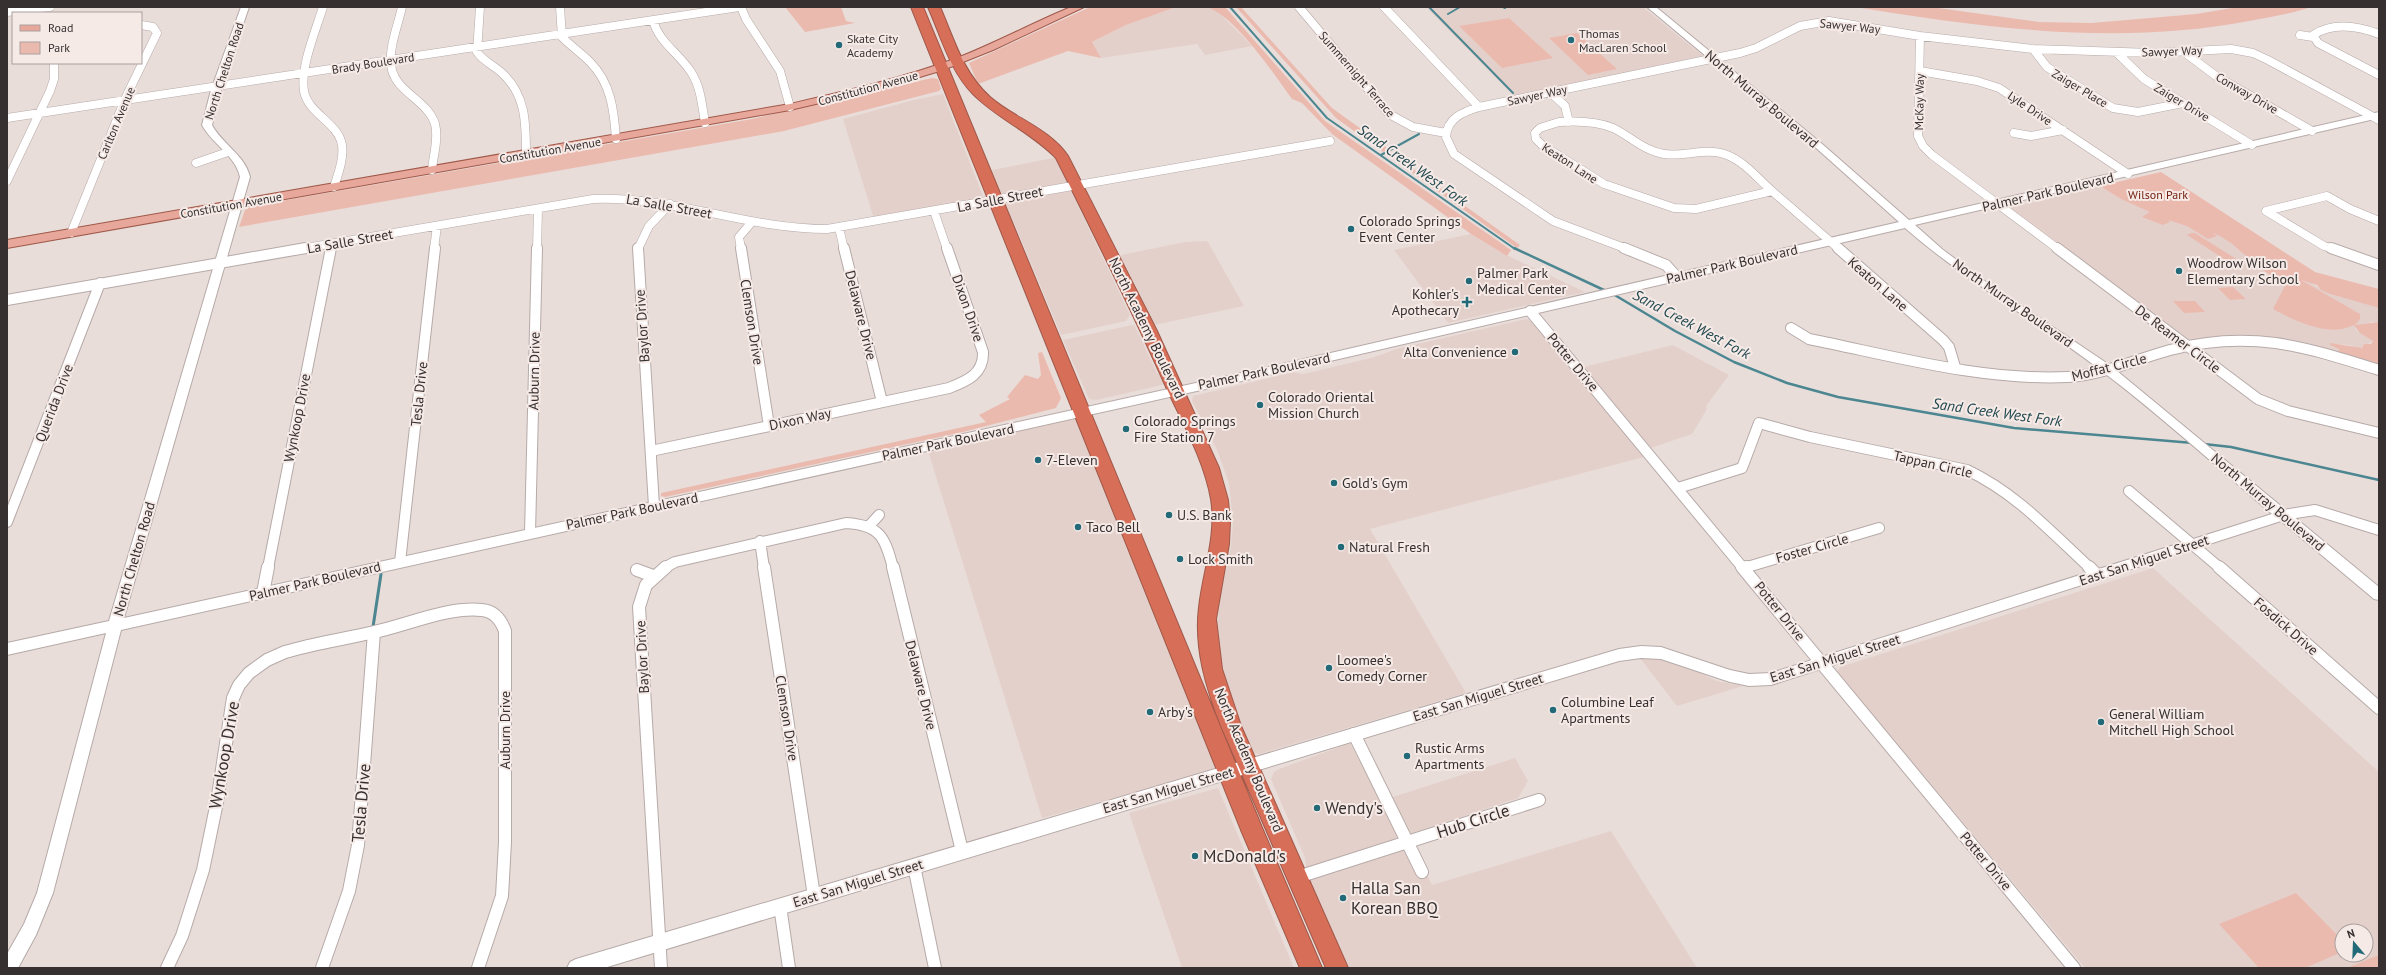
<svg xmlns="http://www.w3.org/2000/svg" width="2386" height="975" font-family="'PT Sans',sans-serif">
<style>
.built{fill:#e4d0cb;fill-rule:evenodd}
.green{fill:#ebbaaf}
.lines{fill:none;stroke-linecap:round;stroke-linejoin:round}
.stream-far2{stroke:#4b8691;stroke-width:2}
.stream-far1{stroke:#4b8691;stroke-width:2.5}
.stream{stroke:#4b8691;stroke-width:3}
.street-far2-casing{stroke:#b6aaa8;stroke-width:9}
.street-far1-casing{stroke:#b6aaa8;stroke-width:12}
.street-casing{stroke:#b6aaa8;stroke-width:14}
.secondary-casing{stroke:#b6aaa8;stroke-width:2}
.primary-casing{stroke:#9f594a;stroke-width:2}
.highway-casing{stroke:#9f594a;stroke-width:2}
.street-far2{stroke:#fff;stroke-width:8}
.street-far1{stroke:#fff;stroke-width:10}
.street{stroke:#fff;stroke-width:12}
.secondary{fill:#fff;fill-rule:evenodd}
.primary{fill:#e7a89b;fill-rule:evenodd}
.highway{fill:#d76e58;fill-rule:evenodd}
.poi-dot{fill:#226a77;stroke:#f6eae7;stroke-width:1.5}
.labels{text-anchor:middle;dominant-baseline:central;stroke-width:4;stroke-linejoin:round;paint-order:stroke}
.far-street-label{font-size:12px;fill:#363130;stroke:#f6eae7}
.far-poi-label{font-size:12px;fill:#363130;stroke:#f6eae7;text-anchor:start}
.far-park-label{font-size:12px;fill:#732212;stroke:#f6eae7}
.street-label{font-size:14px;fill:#363130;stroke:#f6eae7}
.poi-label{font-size:14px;fill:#363130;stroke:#f6eae7;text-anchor:start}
.water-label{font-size:15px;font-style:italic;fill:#20484f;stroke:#f6eae7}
.near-street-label{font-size:17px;fill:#363130;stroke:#f6eae7}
.near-poi-label{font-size:17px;fill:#363130;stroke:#f6eae7;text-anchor:start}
</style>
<rect width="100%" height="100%" fill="#e9ddda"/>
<path class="built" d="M1176,7H1207L1217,11L1252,46L1205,55L1197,44L1101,58L1092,42L1126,25Z
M1426,7H1643L1703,56L1514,96Z
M943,94L983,196L979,199L874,219L843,119L914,100Z
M1058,157L1070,181L1068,183L1004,194L1000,192L992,170Z
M2100,186L2121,199L2222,236L2274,276L2309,282L2330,294L2379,308V322H2371L2355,329L2373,341L2359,349L2350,345L2334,344L2339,349V354L2271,338L2222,336L2187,340L2009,208Z
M1067,190L1071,191L1130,315L1126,321L1061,335L1014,223L1007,217L1003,203Z
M1471,234L1500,252L1585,292L1448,323L1394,250Z
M1206,241L1208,242L1244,306L1154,325L1120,257L1121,255L1185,242Z
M1526,319L1533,322L1644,457L1370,529L1466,693L1259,754L1254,753L1227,690L1220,656L1217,629L1221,592L1231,546L1233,522L1229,483L1217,450L1192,401L1193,396L1294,372L1303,374L1371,358L1400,348Z
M1132,325L1135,326L1157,373L1165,379L1166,384L1096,400L1089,399L1063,340Z
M1673,345L1729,375L1706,406L1707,409L1692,434L1651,448L1584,367Z
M1078,417L1220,769L1042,818L928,451Z
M2153,568L2379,772V968H2085L1837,672L1840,667ZM2342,931H2366V955H2342Z
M1654,656L1686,666L1717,681L1743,686L1677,706L1639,657Z
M1350,743L1380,801L1515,758L1528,781L1518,798L1408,835L1432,885L1611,831L1697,968H1347L1308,885L1305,858L1271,779L1274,772L1279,769Z
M1218,788L1294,968H1182L1129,813Z"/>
<path class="green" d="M785,7H841L846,21L855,23L805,32Z
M1090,7H1176L1126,25L1092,42L1101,58L1068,51L978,84L969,63Z
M1207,7H1225L1325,121L1511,250L1507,256L1471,234L1332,134L1302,103L1292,99C1273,73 1237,18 1207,7Z
M1236,7H1241L1332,108L1389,149L1383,152L1336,118Z
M1855,7H1931L2039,22L2092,23L2196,14L2238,7H2311C2291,14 2269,17 2249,21C2119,46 1984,28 1855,7Z
M1509,18L1553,58L1502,68L1459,26Z
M1577,33L1617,69L1588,75L1549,38Z
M932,78L938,79L941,89L939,91L784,131L239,227L245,210L252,206L752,119Z
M1400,164H1406L1520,245L1517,248Z
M2161,172L2315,272L2379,289V308L2330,294L2321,290L2317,285L2301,280L2360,314V319L2355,325L2379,322V366L2339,354V349L2330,345V343L2362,348L2364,344H2371L2373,341L2360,333L2354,325C2329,338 2295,321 2273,309L2288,280H2300C2290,278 2278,279 2269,274C2249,262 2236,242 2213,233L2217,236L2208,239L2187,226L2168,220L2170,222L2163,225L2142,217L2150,212L2121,199L2100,186Z
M2191,233H2195L2241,262L2232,264L2187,235Z
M2233,287L2246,299L2230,300L2218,288Z
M2173,301H2195L2205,312L2184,313Z
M1042,352L1061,398L1056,408L963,432L665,497L661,496V493L986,422L979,415L1010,399L1007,397L1025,375L1038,379L1041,375L1038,353Z
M2296,893L2342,940V952L2305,968H2259L2219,924Z
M2379,955V968H2347Z"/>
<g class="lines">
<path class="stream-far2" d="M1230,7L1327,118L1515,249
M1429,7L1513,93
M1503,7L1505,8
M1448,14L1460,7
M1381,155L1419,134"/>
<path class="stream-far1" d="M1514,248L1606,291
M1613,294L1675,331L1734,362L1787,383L1838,397L2014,428L2193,443
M2204,444L2231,447L2379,480"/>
<path class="stream" d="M373,627L381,574"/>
<defs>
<path id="street-far2" d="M323,7C316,30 300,67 304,91C308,114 338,122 342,145C344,159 338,174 334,187
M402,7C398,26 387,51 392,70C398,93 428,101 435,124C439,139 433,156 432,170
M480,7L477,52C483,61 493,65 501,72C526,94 526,123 526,154
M560,7L562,37C571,46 581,53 590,62C611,83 614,110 616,139
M741,7L746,19L780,71L790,107
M1299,7L1389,114L1413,127L1446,133
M1384,7L1479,107
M7,12L50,7
M653,20C659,43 679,53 691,72C701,87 702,106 705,123
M2379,34C2358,26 2333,22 2313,35L2318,43L2379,75
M2300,35L2313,37
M1920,36L1918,136L1923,146L1932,155L2058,249
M2033,49L2047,67L2113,108L2138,112L2183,103
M2184,52L2216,76L2312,131
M2117,53L2144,79L2252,145
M1920,71L1977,81L1999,88L2128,174
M1550,92L1565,106L1569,122
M7,118L739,7
M1559,122C1576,121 1596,121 1613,128C1630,136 1644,151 1664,154C1685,157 1707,147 1727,155C1745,162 1758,179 1772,191L1696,209L1674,208L1604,184L1542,145L1536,139L1535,133L1540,128Z
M2014,133L2031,136L2063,130
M196,163L228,152
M7,181L50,91L54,79V63
M1772,191L1839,249
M934,211L947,249
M839,228L844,249
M71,233L126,97L157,33L153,27L141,25
M300,249L593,199C675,196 746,229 827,229L1330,141
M331,249L332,244
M434,249L437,226
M537,249L538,209
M638,249L649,226L670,204
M741,249L739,237L751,223
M1627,249L1553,221L1454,154L1446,137C1447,118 1463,112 1479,107L1740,53L1756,48L1800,26L1829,21L1920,36L2033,49L2152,53L2231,49L2253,53L2268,60L2379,120
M2334,249L2324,246L2266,211L2327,196L2350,209L2379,221"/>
<path id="street-far1" d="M638,248L654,506
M741,248L769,426
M844,248L882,402
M1624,248L1666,265L1677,277
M1838,248L1943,340L1949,347L1955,367
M2057,248L2258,399L2288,411L2379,433
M2331,248L2379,265
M7,300L306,248
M1530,311L1743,568
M1791,328L1809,339C1894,356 1981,381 2068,377C2103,375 2137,359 2170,350C2250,329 2303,346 2379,370
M651,451L949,388C967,381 984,374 983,352L947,248
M1678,488L1742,468L1759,423L1810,437L1967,470C2016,493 2051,532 2090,568
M2129,491L2220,568
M2283,515L2315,510L2379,530
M7,522L100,283
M869,526L879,515
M530,533L537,248
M760,541L764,568
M400,562L435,248
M268,568L331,248
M664,568L675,562L846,523C880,525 885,537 893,568
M1744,568L1879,528"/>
<path id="street" d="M764,567L814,896
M893,567L962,851
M1742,567L2074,968
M2089,567L2097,575
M2219,567L2379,708
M1744,568L1747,567
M637,570L653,576
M263,593L268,567
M1354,734L1422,872
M914,866L935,968
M1298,877L1539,800
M780,906L789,968
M167,968L182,936L203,870L217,802L233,698L239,685L249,673L267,660L285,652C315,643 345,639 374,632C407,625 449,606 482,610C494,611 501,620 505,631V842L502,896L478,968
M322,968L349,891L358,845L374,632
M661,968L639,607L646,585L666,567"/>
<path id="secondary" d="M241,7H249L221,90L212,125C222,144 245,155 250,177L124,618L1287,363L1899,222L1815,147L1647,7H1656L1821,143L1909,220L2379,112V118L1915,225L1942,249L1986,282L2111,366L2379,587V600L2374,599L2281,521L1771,685L1749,686L1730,682L1661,659L1641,658L1619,661L604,968H567L570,962L576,959L1619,649L1641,646L1661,647L1730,670L1749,674L1771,673L2272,514C2216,466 2161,416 2103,372C2038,322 1967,282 1905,228L1287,371L121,630L53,893L36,935L18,968H7V954L24,924L37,893L106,633L7,655V643L109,621L240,177C236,156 212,144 202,125L211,90Z"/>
<path id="primary" d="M1071,7H1084L993,50L943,70L880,89L790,110L7,248V240L790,104C846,91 903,78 957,58C996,43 1032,23 1071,7Z"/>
<path id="highway" d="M911,7H923L1263,830L1322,968H1300L1241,830Z
M928,7H940C954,39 963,73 990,97C1014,118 1050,129 1068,156L1157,331L1219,468L1228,500L1230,522L1229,544L1216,619L1222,669L1241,726L1348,968H1326L1221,726C1206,688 1194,648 1199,607C1203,571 1217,536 1211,499C1204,460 1183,424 1167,389C1132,311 1094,234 1056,158C1032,133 998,119 973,94C950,71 941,36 928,7Z"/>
</defs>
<use href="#street-far2" class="street-far2-casing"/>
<use href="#street-far1" class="street-far1-casing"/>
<use href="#street" class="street-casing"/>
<use href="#secondary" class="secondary-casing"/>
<use href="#primary" class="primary-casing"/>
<use href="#highway" class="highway-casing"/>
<use href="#street-far2" class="street-far2"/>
<use href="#street-far1" class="street-far1"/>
<use href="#street" class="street"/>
<use href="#secondary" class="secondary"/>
<use href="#primary" class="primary"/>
<use href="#highway" class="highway"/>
</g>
<g class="poi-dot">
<circle cx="1571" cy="40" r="4"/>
<circle cx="839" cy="45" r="4"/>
<circle cx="1351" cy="229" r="4"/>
<circle cx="2179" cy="271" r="4"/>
<circle cx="1469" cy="281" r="4"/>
<path d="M1465 296h4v4h4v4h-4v4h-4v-4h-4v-4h4z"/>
<circle cx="1515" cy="352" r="4"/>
<circle cx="1260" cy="405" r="4"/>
<circle cx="1126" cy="429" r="4"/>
<circle cx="1038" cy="460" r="4"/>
<circle cx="1334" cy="483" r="4"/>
<circle cx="1169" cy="515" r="4"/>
<circle cx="1078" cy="527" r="4"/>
<circle cx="1341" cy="547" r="4"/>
<circle cx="1180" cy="559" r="4"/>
<circle cx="1329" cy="668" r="4"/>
<circle cx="1553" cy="710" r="4"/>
<circle cx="1150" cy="712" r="4"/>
<circle cx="2101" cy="722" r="4"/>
<circle cx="1407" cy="756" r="4"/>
<circle cx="1317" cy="808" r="4"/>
<circle cx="1195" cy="856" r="4"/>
<circle cx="1343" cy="898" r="4"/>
</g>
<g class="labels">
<g class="far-street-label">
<text transform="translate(1850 26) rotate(6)">Sawyer Way</text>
<text transform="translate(2172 51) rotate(-2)">Sawyer Way</text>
<text transform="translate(373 63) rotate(-9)">Brady Boulevard</text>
<text transform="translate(224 71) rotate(-72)">North Chelton Road</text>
<text transform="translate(1357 74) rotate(49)">Summernight Terrace</text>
<text transform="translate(868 88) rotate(-15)">Constitution Avenue</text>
<text transform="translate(2080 88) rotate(31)">Zaiger Place</text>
<text transform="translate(2247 93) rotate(30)">Conway Drive</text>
<text transform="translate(1537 95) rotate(-12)">Sawyer Way</text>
<text transform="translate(1919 102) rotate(-89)">McKay Way</text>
<text transform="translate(2182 102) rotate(31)">Zaiger Drive</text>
<text transform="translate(2030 108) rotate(34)">Lyle Drive</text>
<text transform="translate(116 123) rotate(-67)">Carlton Avenue</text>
<text transform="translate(550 150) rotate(-10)">Constitution Avenue</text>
<text transform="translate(1570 163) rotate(33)">Keaton Lane</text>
<text transform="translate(231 205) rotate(-10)">Constitution Avenue</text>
</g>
<g class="far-poi-label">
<text x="1579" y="33">Thomas<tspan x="1579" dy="14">MacLaren School</tspan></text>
<text x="847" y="38">Skate City<tspan x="847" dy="14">Academy</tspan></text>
</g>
<g class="far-park-label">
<text x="2158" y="194">Wilson Park</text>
</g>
<g class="street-label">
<text transform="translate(1762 99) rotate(40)">North Murray Boulevard</text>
<text transform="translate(2048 192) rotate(-13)">Palmer Park Boulevard</text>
<text transform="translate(1000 199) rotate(-11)">La Salle Street</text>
<text transform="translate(669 206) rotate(10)">La Salle Street</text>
<text transform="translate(350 241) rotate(-10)">La Salle Street</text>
<text transform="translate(1732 264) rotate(-13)">Palmer Park Boulevard</text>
<text transform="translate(1878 284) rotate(41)">Keaton Lane</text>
<text transform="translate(2013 303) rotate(35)">North Murray Boulevard</text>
<text transform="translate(968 308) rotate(71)">Dixon Drive</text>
<text transform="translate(861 315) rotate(76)">Delaware Drive</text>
<text transform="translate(752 322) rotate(81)">Clemson Drive</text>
<text transform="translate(642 326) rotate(-94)">Baylor Drive</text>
<text transform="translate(1147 328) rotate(64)">North Academy Boulevard</text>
<text transform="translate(2178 339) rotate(37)">De Reamer Circle</text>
<text transform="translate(1573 362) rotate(50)">Potter Drive</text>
<text transform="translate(2109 367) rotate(-14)">Moffat Circle</text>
<text transform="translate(534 371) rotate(-89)">Auburn Drive</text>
<text transform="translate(1264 371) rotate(-12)">Palmer Park Boulevard</text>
<text transform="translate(419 394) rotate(-84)">Tesla Drive</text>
<text transform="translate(54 403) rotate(-69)">Querida Drive</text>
<text transform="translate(297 418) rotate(-79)">Wynkoop Drive</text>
<text transform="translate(800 419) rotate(-12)">Dixon Way</text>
<text transform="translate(948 442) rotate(-12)">Palmer Park Boulevard</text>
<text transform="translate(1933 464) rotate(13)">Tappan Circle</text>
<text transform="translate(2268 502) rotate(40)">North Murray Boulevard</text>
<text transform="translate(632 511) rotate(-12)">Palmer Park Boulevard</text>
<text transform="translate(1812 548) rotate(-16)">Foster Circle</text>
<text transform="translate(134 559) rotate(-74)">North Chelton Road</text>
<text transform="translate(2144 560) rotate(-18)">East San Miguel Street</text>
<text transform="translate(315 581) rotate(-13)">Palmer Park Boulevard</text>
<text transform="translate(1780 611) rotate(51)">Potter Drive</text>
<text transform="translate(2286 626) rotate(41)">Fosdick Drive</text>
<text transform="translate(642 657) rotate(-93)">Baylor Drive</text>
<text transform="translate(1835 658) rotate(-17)">East San Miguel Street</text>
<text transform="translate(921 685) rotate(76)">Delaware Drive</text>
<text transform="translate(1478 697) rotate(-17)">East San Miguel Street</text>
<text transform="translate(787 718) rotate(81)">Clemson Drive</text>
<text transform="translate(505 730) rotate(-90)">Auburn Drive</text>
<text transform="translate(1249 760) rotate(67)">North Academy Boulevard</text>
<text transform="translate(1168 790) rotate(-16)">East San Miguel Street</text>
<text transform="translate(1986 861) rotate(50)">Potter Drive</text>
<text transform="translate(858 883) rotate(-17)">East San Miguel Street</text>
</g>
<g class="poi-label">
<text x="1359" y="221">Colorado Springs<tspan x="1359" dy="16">Event Center</tspan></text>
<text x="2187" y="263">Woodrow Wilson<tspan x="2187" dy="16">Elementary School</tspan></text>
<text x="1477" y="273">Palmer Park<tspan x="1477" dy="16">Medical Center</tspan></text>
<text x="1459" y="294" text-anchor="end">Kohler's<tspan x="1459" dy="16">Apothecary</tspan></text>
<text x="1507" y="352" text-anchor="end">Alta Convenience</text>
<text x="1268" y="397">Colorado Oriental<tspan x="1268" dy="16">Mission Church</tspan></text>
<text x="1134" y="421">Colorado Springs<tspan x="1134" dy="16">Fire Station 7</tspan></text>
<text x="1046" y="460">7-Eleven</text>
<text x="1342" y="483">Gold's Gym</text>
<text x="1177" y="515">U.S. Bank</text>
<text x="1086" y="527">Taco Bell</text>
<text x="1349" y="547">Natural Fresh</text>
<text x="1188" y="559">Lock Smith</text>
<text x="1337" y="660">Loomee's<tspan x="1337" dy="16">Comedy Corner</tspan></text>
<text x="1561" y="702">Columbine Leaf<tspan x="1561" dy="16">Apartments</tspan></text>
<text x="1158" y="712">Arby's</text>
<text x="2109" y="714">General William<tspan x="2109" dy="16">Mitchell High School</tspan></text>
<text x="1415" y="748">Rustic Arms<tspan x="1415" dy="16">Apartments</tspan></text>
</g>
<g class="water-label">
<text transform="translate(1413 165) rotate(35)">Sand Creek West Fork</text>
<text transform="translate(1692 324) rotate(28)">Sand Creek West Fork</text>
<text transform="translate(1997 412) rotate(8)">Sand Creek West Fork</text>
</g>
<g class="near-street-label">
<text transform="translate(224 755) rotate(-80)">Wynkoop Drive</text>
<text transform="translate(361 803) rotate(-85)">Tesla Drive</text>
<text transform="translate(1473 821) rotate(-18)">Hub Circle</text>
</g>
<g class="near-poi-label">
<text x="1325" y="808">Wendy's</text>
<text x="1203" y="856">McDonald's</text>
<text x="1351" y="888">Halla San<tspan x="1351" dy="20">Korean BBQ</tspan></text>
</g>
</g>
<rect width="2386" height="975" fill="none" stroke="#363130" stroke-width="16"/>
<rect x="12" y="12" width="130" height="52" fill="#f6eae7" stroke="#a9a09e"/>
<rect x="20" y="25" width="20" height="6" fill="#e7a89b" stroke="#a9a09e"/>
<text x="48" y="32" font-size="12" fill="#363130">Road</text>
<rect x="20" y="42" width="20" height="12" fill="#ebbaaf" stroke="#a9a09e"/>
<text x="48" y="52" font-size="12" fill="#363130">Park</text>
<g transform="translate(2354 943) rotate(341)"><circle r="19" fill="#f6eae7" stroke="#a9a09e"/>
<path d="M0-3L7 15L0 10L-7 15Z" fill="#226a77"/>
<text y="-6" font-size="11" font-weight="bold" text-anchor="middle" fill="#363130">N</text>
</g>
</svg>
